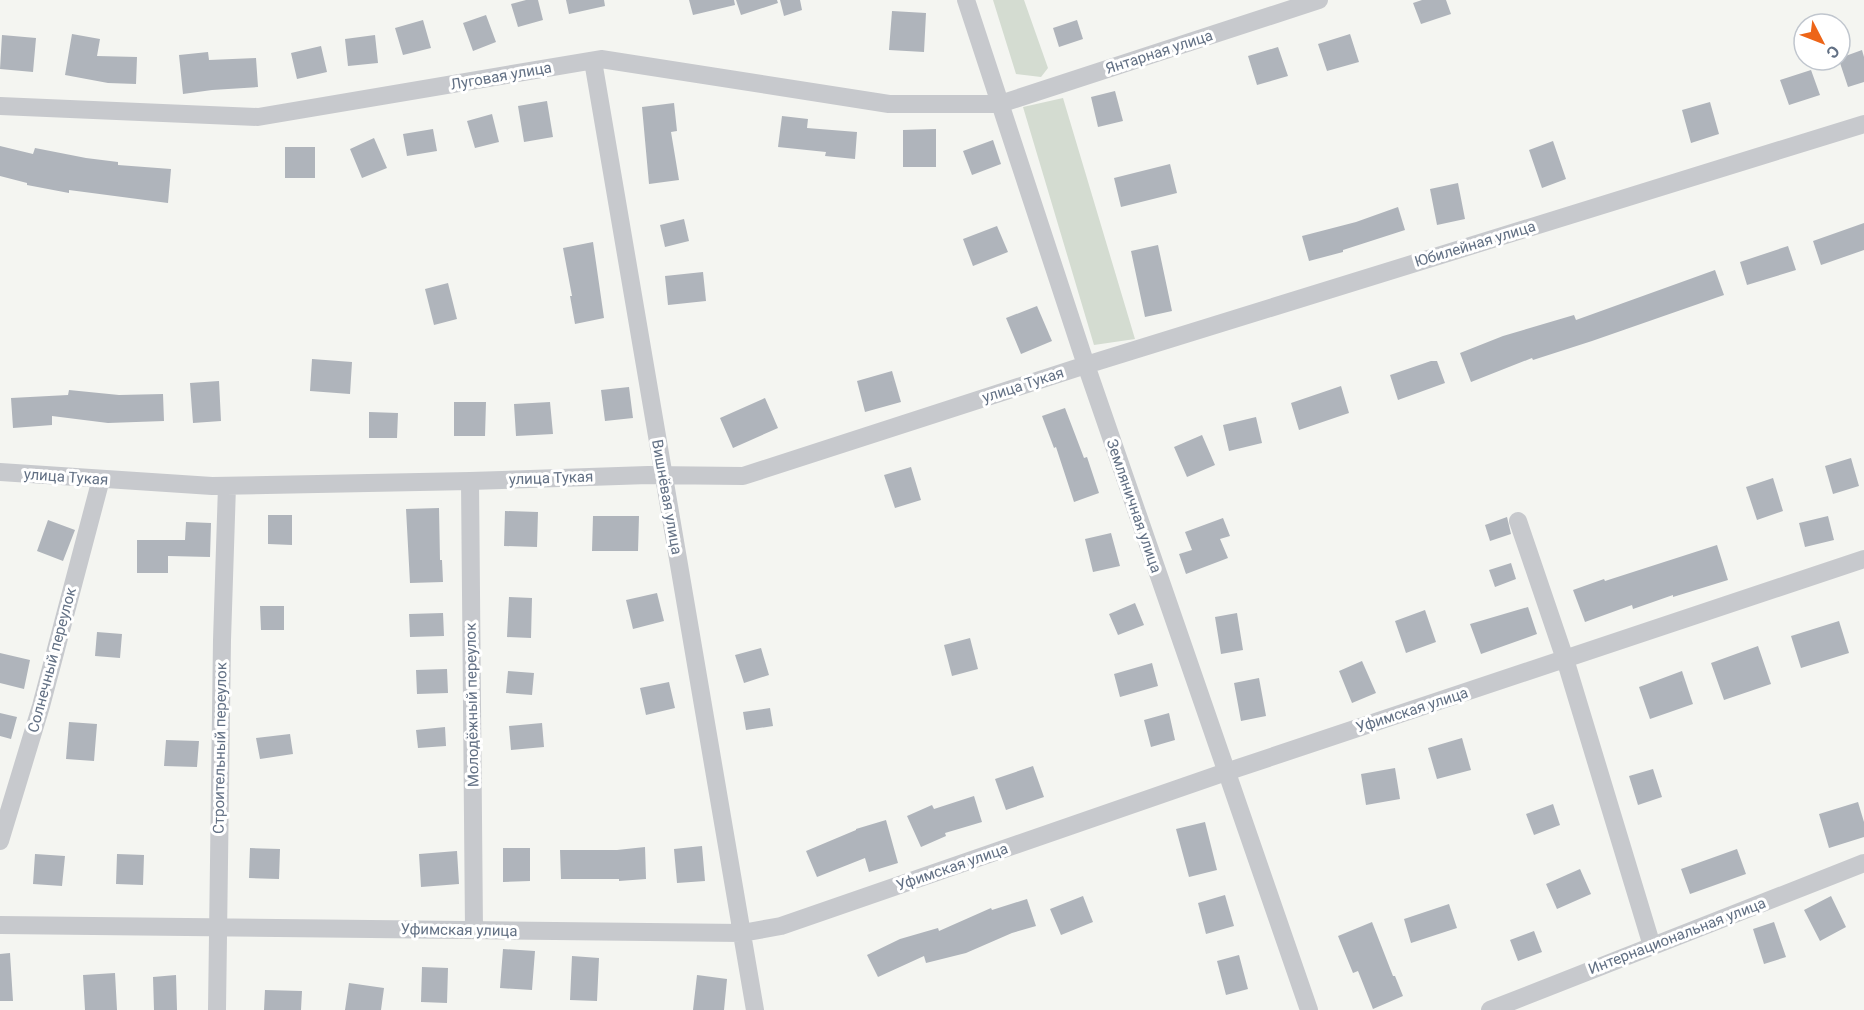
<svg xmlns="http://www.w3.org/2000/svg" width="1864" height="1010" font-family="Roboto,sans-serif">
<style>
.green{fill:#d4dcd1}
.building{fill:#afb4bb}
.lines{fill:none;stroke-linecap:round;stroke-linejoin:round}
.street{stroke:#c7c9cd;stroke-width:18}
.labels{text-anchor:middle;dominant-baseline:central;stroke-width:6;stroke-linejoin:round;paint-order:stroke}
.street-label{font-size:15px;fill:#627084;stroke:#fff}
</style>
<rect width="100%" height="100%" fill="#f4f5f1"/>
<path class="green" d="M993,0H1024L1048,68L1041,77L1016,74Z
M1063,98L1135,339L1094,345L1023,107Z"/>
<path class="building" d="M526,0H538L543,20L518,27L511,4Z
M566,0H604L605,6L569,14Z
M689,0H734L735,5L693,15Z
M736,0H777L778,3L741,15Z
M780,0H800L802,10L784,16Z
M1422,0H1446L1451,14L1421,24L1413,3Z
M892,11L926,13L924,52L889,50Z
M486,15L496,42L473,51L463,23Z
M423,20L431,48L403,55L395,28Z
M1077,20L1083,39L1059,47L1053,28Z
M72,34L100,39L97,56L137,57L136,84L108,83L65,75Z
M1350,34L1359,62L1327,71L1318,44Z
M2,35L36,38L33,72L0,69Z
M375,35L378,63L348,66L345,39Z
M321,46L327,72L297,79L291,53Z
M1278,47L1288,76L1257,85L1248,56Z
M1862,50L1864,57V82L1848,87L1839,60L1840,58Z
M208,52L209,60L256,58L258,87L212,90L183,94L179,55Z
M1811,70L1820,95L1789,105L1780,80Z
M1115,91L1123,121L1098,127L1091,97Z
M547,101L553,137L524,142L518,106Z
M1710,102L1719,134L1691,143L1682,110Z
M674,103L677,131L671,132L679,180L649,184L642,107Z
M492,114L499,142L475,148L467,121Z
M782,116L808,119L807,128L857,132L855,159L825,156L826,152L778,147Z
M433,129L437,151L407,156L403,134Z
M936,129V167H903V130Z
M374,138L387,168L362,178L350,149Z
M993,140L1001,164L972,175L963,151Z
M1553,141L1566,179L1542,188L1529,150Z
M0,146L33,154L35,148L86,158L118,162V165L171,169L168,203L69,190V193L27,185V183L0,176Z
M285,147H315V178H285Z
M1170,164L1177,193L1121,207L1114,178Z
M1458,183L1465,219L1437,225L1430,189Z
M1398,207L1405,230L1343,250V252L1309,261L1302,236L1356,222Z
M684,219L689,241L665,247L660,225Z
M1864,223V250L1821,265L1813,241Z
M997,226L1008,252L973,266L963,239Z
M593,242L604,318L575,324L570,296H572L563,248Z
M1158,245L1172,311L1145,317L1131,251Z
M1788,246L1796,270L1747,285L1740,262Z
M1715,270L1724,295L1592,341L1533,360L1532,358L1471,382L1460,353L1503,336L1574,315L1576,320Z
M703,272L706,301L668,305L665,276Z
M448,283L457,319L434,325L425,289Z
M1037,306L1052,341L1021,354L1006,318Z
M312,359L352,362L350,394L310,391Z
M1431,361H1437L1445,383L1398,400L1390,375Z
M892,371L901,402L865,412L857,381Z
M219,381L221,421L193,423L190,383Z
M1341,386L1349,413L1299,430L1291,403Z
M629,387L633,418L605,421L601,390Z
M69,390L119,395L163,394L164,421L108,423L52,416V425L13,428L11,398L68,395Z
M765,398L778,428L733,448L720,418Z
M454,402H486L485,436H454Z
M550,402L553,434L516,436L514,404Z
M1065,408L1084,458L1087,457L1099,493L1074,502L1056,447L1054,448L1042,416Z
M369,412L398,413L397,438H369Z
M1256,417L1262,443L1229,451L1223,425Z
M1202,435L1215,465L1187,477L1174,447Z
M1851,458L1859,486L1833,494L1825,466Z
M911,467L921,500L895,508L884,475Z
M1773,478L1783,511L1757,520L1746,487Z
M439,508L440,560H442L443,582L410,583L406,509Z
M505,511L538,512L537,547L504,546Z
M268,515H292V545L268,544Z
M593,516H639L638,551H592Z
M1828,516L1834,540L1805,547L1799,523Z
M1507,517L1511,534L1490,541L1485,525Z
M1223,518L1230,536L1220,539L1228,558L1186,574L1179,554L1192,550L1185,532Z
M48,520L75,530L63,561L37,551Z
M186,522L211,523L210,557L168,556V573H137V540H185Z
M1111,533L1120,566L1093,572L1085,539Z
M1717,545L1728,580L1673,597V595L1633,609L1632,605L1585,622L1573,590L1604,579L1605,581Z
M1511,563L1516,579L1495,587L1489,570Z
M657,593L664,621L633,629L626,600Z
M509,597L532,598L531,638L507,637Z
M1135,603L1144,625L1118,635L1109,614Z
M260,606H284V630H261Z
M1528,607L1537,634L1481,654L1470,624Z
M1425,610L1436,642L1406,653L1395,621Z
M443,613L444,636L410,637L409,614Z
M1237,613L1243,650L1221,654L1215,617Z
M1839,621L1849,653L1801,668L1791,636Z
M97,632L122,634L120,658L95,656Z
M970,638L978,669L952,676L944,645Z
M1758,646L1771,684L1724,700L1711,663Z
M761,648L769,675L744,683L735,655Z
M0,653L30,660L24,689L0,683Z
M1362,661L1376,693L1352,703L1339,671Z
M1152,663L1158,686L1120,697L1114,674Z
M447,669L448,693L417,694L416,670Z
M508,671L534,673L532,695L506,693Z
M1682,671L1693,704L1650,719L1639,687Z
M1259,678L1266,716L1241,721L1234,683Z
M669,682L675,708L646,715L640,688Z
M770,708L773,726L746,730L743,712Z
M0,713L17,717L11,739L0,736Z
M1169,713L1175,740L1151,747L1144,720Z
M69,722L97,724L94,761L66,759Z
M542,723L544,747L511,750L509,726Z
M445,727L446,746L418,748L416,730Z
M290,734L293,754L260,759L256,738Z
M1462,738L1471,770L1437,779L1428,748Z
M166,740L199,741L197,767L164,766Z
M1033,766L1044,797L1006,810L995,779Z
M1395,768L1400,799L1366,805L1361,774Z
M1653,769L1662,797L1638,805L1629,776Z
M974,796L982,822L945,833L946,836L921,847L907,816L932,805L934,809Z
M1858,802L1864,822V837L1829,848L1819,814Z
M1553,804L1560,825L1534,835L1526,814Z
M886,820L898,863L869,872L865,858L817,877L806,851L856,830V829Z
M1205,822L1217,870L1189,877L1176,829Z
M702,846L705,881L677,883L674,849Z
M645,847L646,879L619,881V879H561L560,850H617Z
M250,848L280,849L279,879L249,878Z
M503,848H530V881L503,882Z
M1737,849L1746,874L1690,894L1681,869Z
M457,851L459,884L421,887L419,854Z
M35,854L65,856L62,886L33,884Z
M117,854L144,855L143,885L116,884Z
M1580,869L1591,894L1557,909L1546,884Z
M1225,895L1234,926L1206,934L1198,903Z
M1083,896L1093,922L1061,935L1050,909Z
M1831,896L1846,927L1820,941L1804,910Z
M1027,899L1036,926L1012,933L966,953L926,963L924,956L878,977L867,955L900,939L938,928L939,931L991,908L992,910Z
M1449,904L1457,928L1411,943L1404,919Z
M1372,922L1393,976H1395L1403,996L1373,1009L1358,971L1353,973L1338,936Z
M1774,922L1786,957L1764,964L1753,929Z
M1534,931L1542,952L1518,961L1510,940Z
M503,949L535,951L532,990L500,988Z
M10,953L13,1001H0V954Z
M1239,955L1248,989L1226,995L1217,961Z
M572,956L599,958L597,1001L570,1000Z
M422,967L448,968L447,1003L421,1002Z
M115,973L117,1010H85L83,975Z
M176,975L177,1010H154L153,977Z
M697,975L727,979L724,1010H693Z
M349,983L384,988L381,1010H345Z
M265,990L302,991L301,1010H264Z"/>
<g class="lines">
<path class="street" d="M966,0L1086,365L1309,1010
M593,61L755,1010
M0,106L258,117L601,59L889,104H1000L1319,0
M0,472L212,486L470,481L648,475L743,476L1086,365L1864,124
M470,481L474,930
M1518,521L1565,659L1652,946
M0,841L41,706L101,479
M0,925L742,933L781,926L1226,772L1864,559
M217,1010L222,640L227,486
M1490,1010L1864,863"/>
</g>
<g class="labels">
<g class="street-label">
<text transform="translate(1159 52) rotate(-18)">Янтарная улица</text>
<text transform="translate(501 76) rotate(-10)">Луговая улица</text>
<text transform="translate(1475 244) rotate(-17)">Юбилейная улица</text>
<text transform="translate(1023 385) rotate(-18)">улица Тукая</text>
<text transform="translate(66 477) rotate(4)">улица Тукая</text>
<text transform="translate(551 478) rotate(-2)">улица Тукая</text>
<text transform="translate(667 497) rotate(80)">Вишнёвая улица</text>
<text transform="translate(1134 506) rotate(71)">Земляничная улица</text>
<text transform="translate(52 660) rotate(-75)">Солнечный переулок</text>
<text transform="translate(472 705) rotate(-91)">Молодёжный переулок</text>
<text transform="translate(1412 710) rotate(-18)">Уфимская улица</text>
<text transform="translate(220 748) rotate(-89)">Строительный переулок</text>
<text transform="translate(952 867) rotate(-19)">Уфимская улица</text>
<text transform="translate(459 930) rotate(1)">Уфимская улица</text>
<text transform="translate(1677 936) rotate(-21)">Интернациональная улица</text>
</g>
</g>
<g transform="translate(1822 42) rotate(132)"><circle r="28" fill="#ffffff" stroke="#c0c6ce" stroke-width="1.5"/>
<path d="M0-4.5L10 22L0 15L-10 22Z" fill="#ed6518"/>
<text y="-9" font-size="16" font-weight="bold" text-anchor="middle" fill="#627084">С</text>
</g>
</svg>
